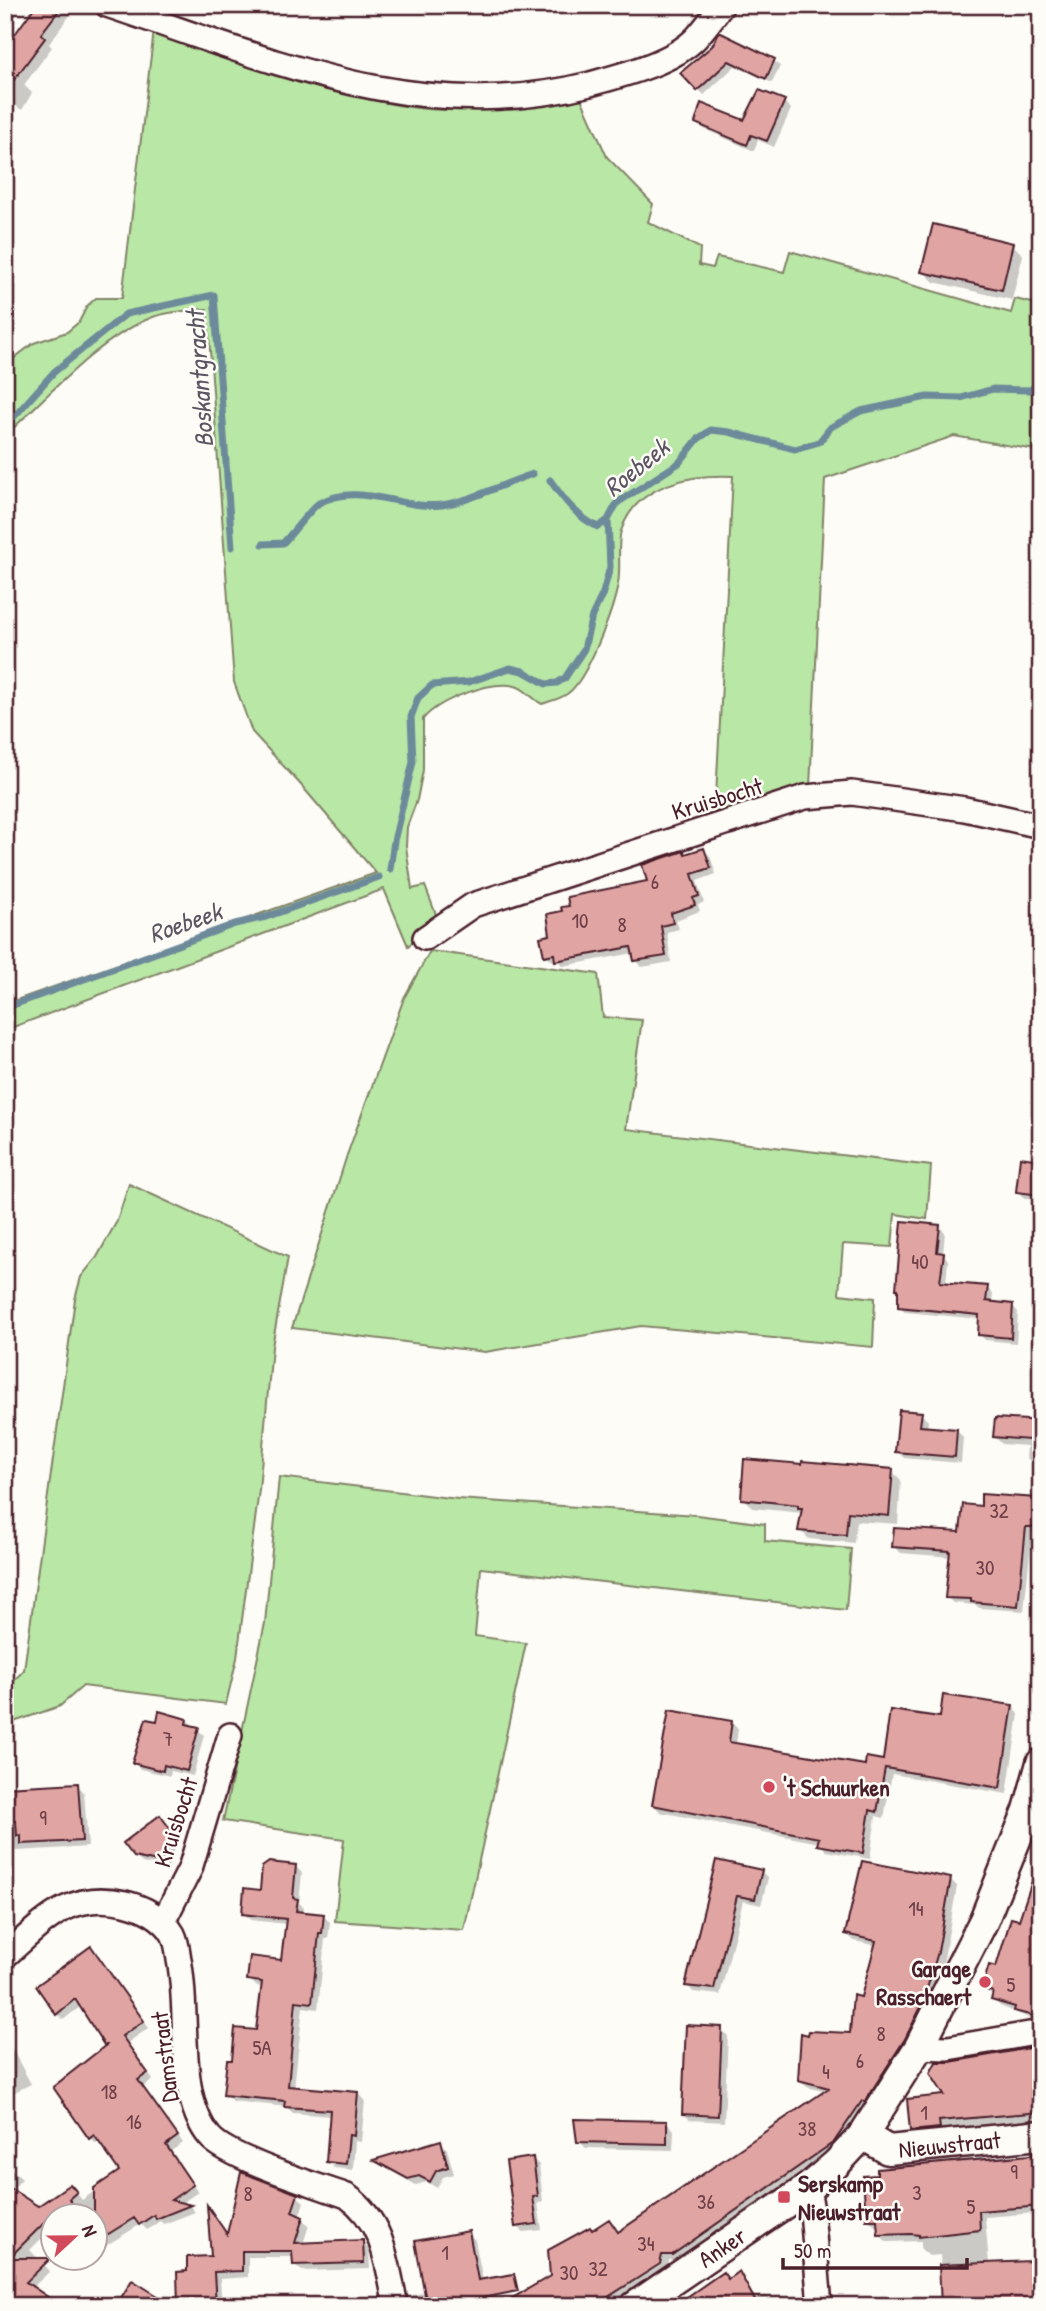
<svg xmlns="http://www.w3.org/2000/svg" width="1046" height="2311" font-family="'Patrick Hand',sans-serif">
<style>
.green{fill:#b9e7a6;stroke:#828368;stroke-width:2}
.shadow{fill:#0003;fill-rule:evenodd}
.lines{fill:none;stroke-linecap:round;stroke-linejoin:round}
.stream{stroke:#6d8a9a;stroke-width:7}
.building{fill:#e0a5a3;stroke:#4a1f2b;stroke-width:2}
.minor-casing{stroke:#4a1f2b;stroke-width:28}
.tertiary-casing{stroke:#4a1f2b;stroke-width:33}
.minor{stroke:#fdfcf7;stroke-width:23}
.tertiary{stroke:#fdfcf7;stroke-width:28}
.poi-dot{fill:#d1495b;stroke:#fdfcf7;stroke-width:2.5}
.labels{text-anchor:middle;dominant-baseline:central;stroke-width:5;stroke-linejoin:round;paint-order:stroke}
.number-label{font-size:21px;fill:#704049}
.street-label{font-size:24px;fill:#4a1f2b;stroke:#fdfcf7}
.poi-label{font-size:24px;font-weight:bold;fill:#4a1f2b;stroke:#fdfcf7;text-anchor:start}
.water-label{font-size:26px;font-style:italic;fill:#5c5562;stroke:#fdfcf7}
</style>
<rect width="100%" height="100%" fill="#fdfcf7"/>
<filter id="ink" filterUnits="userSpaceOnUse"><feTurbulence type="fractalNoise" baseFrequency=".0143" numOctaves="2"/><feDisplacementMap in="SourceGraphic" scale="14" xChannelSelector="R" yChannelSelector="G"/><feConvolveMatrix kernelMatrix="1 2 1 2 8 2 1 2 1" color-interpolation-filters="sRGB"/></filter>
<g filter="url(#ink)">
<path class="green" d="M154,30C238,60 322,93 410,107C466,115 525,107 581,98L607,157L653,204L648,222L700,248L699,265L713,268L717,257L784,272L790,251L1011,313L1015,299L1041,305V451L954,436L825,479L810,787L715,815L733,476C691,474 636,484 621,531C617,543 621,569 618,584C614,608 587,681 567,694C560,699 550,701 542,704C532,699 525,688 515,686C490,680 439,700 423,719V770L417,800L407,827L406,846L412,889L425,886L438,920L408,946L384,889L5,1030V1004L376,873L301,785L252,732L234,682L207,309C190,311 169,311 153,317C100,337 47,397 5,436V365L34,343L67,332L79,322L87,306L96,298H122Z
M430,951L598,974L603,1017L642,1020L626,1129L931,1166L927,1219L895,1214L892,1247L843,1244L839,1294L875,1298L873,1347L641,1326L485,1352L292,1328L347,1155L404,998Z
M129,1184L288,1257L272,1347L259,1490L237,1658L226,1704L83,1686L60,1706L11,1723L5,1721V1690L24,1670L75,1299L81,1277L97,1257L117,1221Z
M279,1477L458,1499L697,1515L765,1524V1541L851,1549L846,1610L481,1568L475,1636L526,1643L464,1930L335,1921L344,1839L223,1821L265,1623Z"/>
<path class="shadow" d="M38,5H67L73,11L49,44L52,47L24,85L32,93L22,110L14,105L5,120V51Z
M714,47L774,61L780,66L772,83L735,66L704,95L683,73Z
M784,102L791,109L774,147L758,140L754,151L704,129L697,122H745Z
M1012,244L1023,255L1012,300L934,282L923,271Z
M704,850L710,856L716,874L697,881L704,902L698,905L700,911L676,920L679,929L667,932L671,962L642,967L635,960L634,953L563,966L557,960L552,961L545,955L564,912L650,883L684,853L687,856Z
M1041,1162V1200L1024,1198L1018,1192Z
M939,1227L945,1232L943,1254L948,1260L946,1284L987,1288L993,1294L992,1304L1013,1306L1018,1312L1016,1343L985,1340L980,1334L981,1319L905,1312L900,1306Z
M921,1414L928,1421L927,1428L956,1430L963,1437L961,1463L904,1458L897,1451Z
M1041,1423V1465L1033,1464L1026,1457L1027,1446L1002,1444L995,1437Z
M892,1471L901,1480L898,1524L856,1521L854,1543L809,1539L800,1530L803,1513L752,1508L743,1498Z
M1037,1500L1041,1504V1533H1032L1024,1611L979,1608L976,1605L953,1603L947,1597L951,1557L901,1553L894,1547L961,1534Z
M1013,1707L1019,1714L1007,1794L892,1774L884,1818L876,1816L870,1859L826,1851L820,1843L660,1812L654,1805L732,1723L738,1729L736,1745L867,1767L884,1762L941,1719Z
M187,1720L204,1735L193,1776L171,1771L170,1776L140,1769L134,1762L158,1724Z
M77,1785L84,1792L88,1847L16,1851L9,1844L6,1789Z
M160,1817L177,1838L168,1868L142,1863L135,1856Z
M717,1862L761,1871L768,1878L761,1905L743,1901L720,1995L693,1992L687,1985Z
M296,1867L302,1873L299,1903L304,1907L303,1913L323,1916L330,1922L328,1939H325L318,2009L303,2007L294,2088L358,2093L365,2100L361,2142L355,2141L353,2170L334,2168L328,2161L331,2116L293,2113L287,2107L232,2101L225,2094L233,2062L258,2032L263,1987L256,1986L249,1979L283,1962L287,1924L250,1920L244,1913L261,1892Z
M1041,1869V2023L1000,2006L993,1999L994,1996L984,1988L997,1969L1020,1922Z
M950,1879L957,1886L944,1959L932,2000L934,2001L835,2154L680,2261L669,2260L667,2270L612,2306H503L552,2276L592,2232L609,2221L619,2233L827,2092L807,2087L800,2080L851,2035L877,1946L854,1941L847,1934Z
M97,1955L149,2028L127,2043L153,2080L143,2087L183,2143L171,2151L198,2192L180,2204L190,2206L195,2212L164,2224L160,2221L147,2230L141,2224L99,2250L94,2246V2216H52V2228L30,2250L50,2271L32,2288L58,2306H5V2301L27,2286L5,2262V2163L22,2179L11,2191L38,2208L76,2192L82,2200L122,2172L100,2141L96,2144L90,2138L108,2046L81,2006L63,2020L57,2014Z
M721,2029L728,2036L724,2122L690,2120L683,2113Z
M5,2036L31,2084L5,2097Z
M1041,2048V2120L945,2128L946,2135L919,2137L912,2130L947,2097L951,2064Z
M667,2122L674,2130L673,2150L586,2148L579,2141Z
M440,2142L447,2149L454,2174L443,2177L437,2188L427,2182L416,2185L382,2166L376,2160Z
M1041,2156V2306H943L940,2255L929,2256L921,2249V2241L887,2242L879,2235V2226H875L868,2219ZM1035,2213L1039,2262L989,2264L985,2217Z
M533,2159L539,2165L543,2202L538,2203L542,2230L523,2232L517,2226Z
M297,2196L304,2202L299,2217L309,2225L303,2244L362,2242L369,2249L370,2269L302,2271L295,2265L294,2257H248V2277L220,2279L222,2306H189L213,2258L209,2209L229,2236Z
M468,2233L475,2240L483,2281L495,2287L499,2306H411L410,2296L426,2292Z
M723,2274L729,2280L738,2274L755,2297L767,2296L775,2306H677Z
M900,2301L905,2306H862L861,2304Z"/>
<g class="lines">
<path class="stream" d="M5,427L54,372L126,314L214,295L232,547
M550,480C564,500 577,517 598,527L608,520
M263,544L283,543C292,534 311,508 319,503C360,481 401,510 441,505C473,501 503,483 533,474
M390,869L394,841L413,762L411,717L418,698L432,685L469,682L510,668L523,671L546,684L557,683L565,678L584,649L592,616L603,593L610,567L608,520L617,503L679,463L698,439L711,430L729,432L795,449L819,442L831,427L861,411L927,397L961,398L993,389L1030,390L1041,382
M5,1008L235,924L266,917L379,877"/>
</g>
<path class="building" d="M36,5H63L41,34L45,38L5,92V48Z
M719,32L775,59L766,79L729,61L697,91L680,73L712,46Z
M759,90L785,100L767,141L751,135L747,145L695,123L701,103L744,120Z
M933,224L1013,243L1002,290L921,272Z
M704,848L711,868L692,874L699,896L693,898L695,905L671,913L673,923L661,926L666,956L634,961L631,947L555,961L554,954L544,956L540,937L550,935L547,914L562,911L561,907L569,906L567,897L647,881L642,865L684,851L685,854Z
M1020,1157L1041,1160V1195L1016,1192Z
M902,1221L940,1225L937,1252L944,1253L940,1282L988,1286L986,1301L1013,1304L1011,1338L978,1335L979,1315L898,1307V1289H896Z
M899,1410L922,1412L920,1426L957,1429L955,1457L895,1452Z
M995,1418L1041,1421V1441L993,1437Z
M744,1459L802,1464V1461L893,1469L889,1516L848,1512L846,1535L798,1531L802,1508H798V1505L741,1499Z
M981,1494L1038,1498L1035,1527H1026L1018,1606L971,1602V1599L945,1598L950,1551L892,1547L894,1528L960,1532L963,1504L981,1506Z
M943,1695L1013,1705L1000,1788L885,1768L877,1812L870,1810L863,1853L817,1845L819,1838L652,1805L669,1710L732,1721L729,1742L865,1765L866,1757L883,1760L890,1710L940,1717Z
M159,1711L187,1719L186,1724L199,1727L187,1771L164,1765L163,1771L132,1763L146,1719L157,1721Z
M78,1783L82,1841L21,1844V1835L17,1836L16,1821H5V1787Z
M160,1815L171,1830L162,1863L134,1857L123,1843Z
M716,1860L762,1870L755,1899L737,1896L714,1989L685,1986Z
M862,1861L951,1878L938,1952L926,1992L928,1993L905,2039L865,2101H862L834,2142L672,2255H662L660,2264L594,2306H499L550,2276L548,2250L590,2227L592,2230L609,2219L618,2232L829,2088L798,2080L801,2033L808,2035L809,2031L850,2033L853,1995L861,1997L876,1941L845,1934Z
M269,1862L296,1865L293,1898L298,1899L296,1911L324,1914L322,1933H319L312,2003L296,2001L288,2086L358,2092L354,2136L349,2135L346,2164L326,2162L330,2110L284,2107L285,2101L223,2095L227,2060H232L235,2028L256,2030L262,1982L247,1980L250,1956L281,1960L286,1919L242,1914L244,1888L260,1890L262,1867Z
M1037,1866H1041V2018L1014,2011L1015,2007L991,2000L993,1992L982,1989L989,1965L996,1967L1011,1918L1019,1920Z
M91,1946L144,2021L122,2036L148,2073L138,2080L178,2136L166,2145L193,2185L171,2200L191,2205L156,2219L154,2215L139,2225L134,2218L94,2243V2188L119,2171L94,2135L89,2139L53,2087L106,2045H104L75,1999L56,2015L36,1986Z
M686,2025L722,2027L718,2116L682,2114Z
M1041,2046V2112L939,2121L940,2128L910,2131L907,2099L944,2095L930,2073L936,2062H950Z
M574,2119L667,2121V2144L577,2142Z
M441,2140L448,2167L436,2171L430,2182L419,2176L408,2179L373,2160Z
M1041,2154V2206L979,2211L980,2230L919,2237V2235L911,2234L878,2235L877,2220H866L863,2176L877,2175V2169Z
M533,2157L538,2196L533,2197L537,2224L515,2227L506,2161Z
M241,2172L298,2194L292,2212L303,2217L295,2243L363,2240L364,2263L293,2265L292,2251H242V2271L214,2272L216,2306H178L177,2272L187,2271V2257L211,2256L207,2205L227,2234Z
M70,2184L77,2192L69,2199L82,2216H51L9,2258H51L26,2282L61,2306H12L7,2300L5,2302V2185L38,2206Z
M469,2231L478,2280L514,2274L518,2291L442,2306H427L415,2241Z
M1030,2261L1031,2279H1041V2300L977,2306H941L939,2265Z
M739,2271L758,2306H674L723,2272L728,2279Z
M132,2280L174,2306H116Z"/>
<g class="lines">
<defs>
<path id="minor" d="M107,5C267,58 418,128 590,84C622,75 672,63 696,38C705,28 714,16 722,5
M425,938L473,905L805,797L852,793L965,809L1041,826
M163,1922L190,1869L230,1735
M5,1956C44,1922 69,1890 125,1903C143,1907 164,1918 173,1934C177,1942 178,1952 179,1960C190,2011 175,2096 210,2137C228,2158 316,2185 347,2196C384,2222 387,2264 396,2306
M919,2047L948,2048L1041,2032
M808,2188L812,2211L820,2306"/>
<g id="tertiary">
<path id="s1" d="M863,2135L888,2150L1041,2135"/>
<path id="s2" d="M635,2306L808,2188L836,2164L863,2135L919,2047L984,1920L1028,1810L1041,1763"/>
</g>
</defs>
<use href="#minor" class="minor-casing"/>
<use href="#tertiary" class="tertiary-casing"/>
<use href="#minor" class="minor"/>
<use href="#tertiary" class="tertiary"/>
</g>
</g>
<g class="poi-dot">
<circle cx="769" cy="1787" r="7"/>
<circle cx="985" cy="1982" r="7"/>
<rect x="777" y="2190" width="14" height="14" rx="3.5"/>
</g>
<g class="labels">
<g class="number-label">
<text x="655" y="881">6</text>
<text x="580" y="920">10</text>
<text x="622" y="924">8</text>
<text x="920" y="1261">40</text>
<text x="999" y="1510">32</text>
<text x="985" y="1567">30</text>
<text x="168" y="1738">7</text>
<text x="43" y="1817">9</text>
<text x="916" y="1908">14</text>
<text x="1011" y="1984">5</text>
<text x="881" y="2033">8</text>
<text x="262" y="2047">5A</text>
<text x="860" y="2060">6</text>
<text x="826" y="2071">4</text>
<text x="109" y="2091">18</text>
<text x="924" y="2112">1</text>
<text x="134" y="2121">16</text>
<text x="807" y="2128">38</text>
<text x="1014" y="2171">9</text>
<text x="917" y="2192">3</text>
<text x="248" y="2193">8</text>
<text x="706" y="2201">36</text>
<text x="971" y="2206">5</text>
<text x="646" y="2243">34</text>
<text x="445" y="2252">1</text>
<text x="598" y="2268">32</text>
<text x="569" y="2272">30</text>
</g>
<g class="street-label">
<text transform="translate(717 798) rotate(-17)">Kruisbocht</text>
<text transform="translate(175 1822) rotate(-72)">Kruisbocht</text>
<text transform="translate(164 2057) rotate(-97)">Damstraat</text>
<text stroke="none"><textPath href="#s1" startOffset="91">Nieuwstraat</textPath></text>
<text stroke="none"><textPath href="#s2" startOffset="105">Anker</textPath></text>
</g>
<g class="poi-label">
<text x="783" y="1787">'t Schuurken</text>
<text x="971" y="1968" text-anchor="end">Garage<tspan x="971" dy="28">Rasschaert</tspan></text>
<text x="798" y="2183">Serskamp<tspan x="798" dy="28">Nieuwstraat</tspan></text>
</g>
<g class="water-label">
<text transform="translate(199 379) rotate(-94)">Boskantgracht</text>
<text transform="translate(636 467) rotate(-39)">Roebeek</text>
<text transform="translate(185 922) rotate(-19)">Roebeek</text>
</g>
</g>
<rect width="1046" height="2311" fill="none" stroke="#fdfcf7" stroke-width="28"/>
<rect x="14" y="14" width="1018" height="2283" fill="none" stroke="#4a1f2b" stroke-width="2.5" filter="url(#ink)"/>
<g transform="translate(74 2237) rotate(68)"><circle r="33" fill="#fdfcf7" stroke="#b5a4a5" stroke-width="2"/>
<path d="M0-5L12 26L0 18L-12 26Z" fill="#d1495b"/>
<text y="-10" font-size="19" font-weight="bold" text-anchor="middle" fill="#4a1f2b">N</text>
</g>
<path d="M783 2258v10h184v-10" fill="none" stroke="#4a1f2b" stroke-width="3.5"/>
<text x="794" y="2258" font-size="21" fill="#4a1f2b" stroke="#fdfcf7" stroke-width="5" paint-order="stroke">50 m</text>
</svg>
